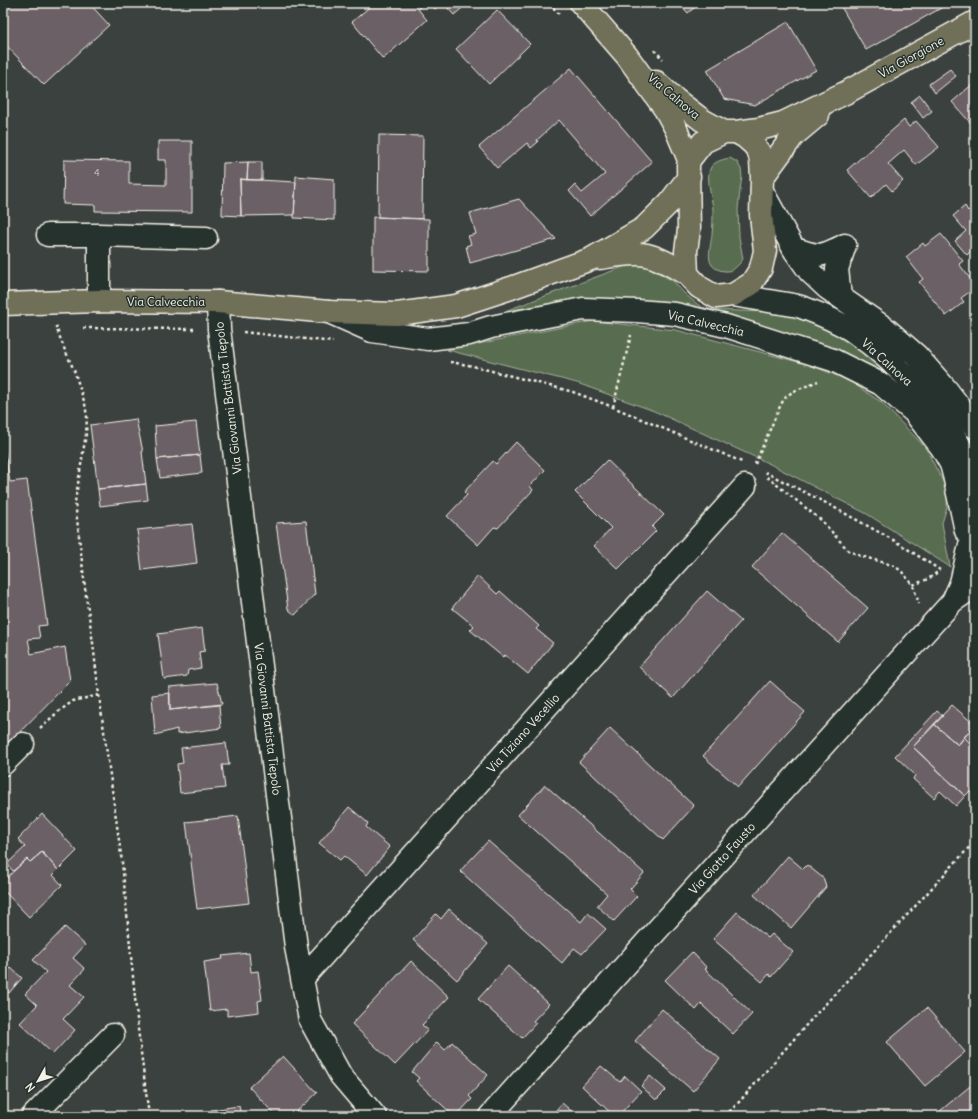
<svg xmlns="http://www.w3.org/2000/svg" width="978" height="1119" font-family="Delius,sans-serif">
<style>
.green{fill:#586d50;stroke:#a6af9c}
.building{fill:#6b6166;stroke:#f4f1e8}
.lines{fill:none;stroke-linecap:round;stroke-linejoin:round}
.minor-casing{stroke:#f4f1e8;stroke-width:25}
.major-casing{stroke:#f4f1e8;stroke-width:25}
.path{stroke:#f4f1e8;stroke-width:2.5;stroke-dasharray:3 3;stroke-linecap:butt}
.minor{stroke:#26332d;stroke-width:22}
.major{stroke:#706f59;stroke-width:22}
.labels{text-anchor:middle;dominant-baseline:central;stroke-width:3;stroke-linejoin:round;paint-order:stroke}
.number-label{font-size:10px;fill:#d2cdc8}
.street-label{font-size:12px;fill:#f4f1e8;stroke:#26332d}
</style>
<rect width="100%" height="100%" fill="#3b413e"/>
<filter id="ink" filterUnits="userSpaceOnUse"><feTurbulence type="fractalNoise" baseFrequency=".025" numOctaves="2"/><feDisplacementMap in="SourceGraphic" scale="8" xChannelSelector="R" yChannelSelector="G"/><feConvolveMatrix kernelMatrix="1 2 1 2 8 2 1 2 1" color-interpolation-filters="sRGB"/></filter>
<g filter="url(#ink)">
<path class="green" d="M730,158L737,162L741,169L742,177L740,190L738,209L739,237L743,259C738,266 733,272 724,271C702,268 711,248 712,234C713,226 713,217 713,209C712,198 705,176 711,167C715,161 724,159 730,158Z
M628,265H644L673,281L686,295L701,307L714,310L766,312L794,316L826,328L860,351L890,376L831,349L676,305L626,299L584,298L505,311Z
M593,321L676,330L810,365L848,380L881,402L925,447L948,491L947,507L942,523L950,567L867,514L770,464L654,411L577,383L447,350Z"/>
<path class="building" d="M3,3H89L109,25L44,85L3,42Z
M374,3H424L418,9L427,20L383,59L352,22Z
M429,3H442L435,9Z
M443,3H468L454,15Z
M679,3H700L688,13Z
M839,3H950L866,50Z
M497,10L530,44L489,84L456,49Z
M788,22L816,70L755,105L724,99L707,70Z
M571,68L652,162L590,216L569,191L575,185L582,193L605,174L559,120L537,140L538,142L531,148L527,143L497,168L479,147Z
M950,69L956,76L935,93L929,84Z
M975,82V134L972,131L975,128L952,102Z
M920,95L932,111L923,118L911,102Z
M904,120L909,127L916,121L939,147L916,165L904,150L888,164L903,181L892,191L886,184L871,198L847,170Z
M379,135L423,136L422,219L378,217Z
M158,141H192V212L95,211V205L63,204L64,160L129,161V184L166,185V160H158Z
M248,162H262V180H247Z
M248,162L247,180L240,179L241,216L222,215L223,163Z
M296,176L334,179V220L294,218Z
M240,179L296,182L294,215L241,216Z
M519,199L556,239L470,263L466,246L471,244L468,236L476,234L470,213Z
M975,205V252L973,249L967,255L955,241L966,231L953,216L965,206L968,211Z
M373,217L429,219V271L373,270Z
M941,234L963,261L959,264L975,285V288L961,298L964,302L946,316L919,282L923,279L906,257L923,243L925,246Z
M136,419L143,452H142L146,484L98,489L90,425Z
M196,422L200,455L157,459L155,426Z
M3,441L10,482L27,480L47,625L38,626L40,638L28,639L31,654L65,647L70,681L3,749Z
M516,442L545,470L530,486L533,490L498,528L494,527L478,545L447,516L467,495L464,492L493,461L496,464Z
M200,455L202,473L160,478L157,459Z
M607,460L664,515L652,527L656,531L618,569L594,546L611,528L575,492Z
M146,484L148,500L100,506L98,489Z
M306,521L315,594L295,615L288,609L276,523Z
M192,524L197,563L142,570L137,530Z
M782,533L868,608L838,642L752,567Z
M478,576L497,594L500,591L539,626L536,629L553,643L528,674L505,655L503,657L470,630L474,626L452,608Z
M707,591L741,621L673,698L639,667Z
M202,628L205,651L199,652L201,668L188,670L187,676L164,679L158,634Z
M770,681L805,712L738,787L703,756Z
M217,683L222,704L170,710L169,687Z
M170,693V710L219,705L221,728L177,734V729L155,735L152,695Z
M952,705L975,725L958,745L934,724Z
M937,711L943,716L913,747L965,796L956,806L940,791L934,798L913,779L915,775L895,756Z
M934,724L958,745L964,737L975,748V786L965,796L913,747Z
M975,725V748L964,737Z
M610,728L694,806L663,840L579,762Z
M226,743L229,765H222L225,788L180,793L177,764L183,763L181,748Z
M545,785L644,873L630,889L637,896L614,921L597,906L607,894L518,815Z
M349,807L368,823L366,827L390,847L367,875L344,856L340,860L319,843Z
M42,814L77,851L58,870L42,852L30,862L27,859L13,871L7,864L25,847L18,839Z
M238,816L249,903L197,909L186,822Z
M488,841L581,922L588,913L606,929L582,954L574,948L562,963L460,871Z
M42,852L58,870L53,875L62,885L29,917L3,890V881L27,859L30,862Z
M788,856L803,869L807,865L823,878L826,887L791,928L754,895Z
M449,909L488,944L457,980L413,940L436,914L441,919Z
M737,912L768,938L772,934L793,952L771,977L769,974L762,982L713,939Z
M65,927L85,945L73,958L85,969L70,985L84,997L63,1019L75,1030L53,1054L20,1023L37,1005L25,994L46,972L33,960Z
M692,952L707,968L705,969L752,1014L733,1034L701,1004L696,1010L665,980Z
M249,953L251,972L258,971L262,1000L258,1001L259,1012L227,1016V1009L210,1011L204,962L223,959L222,956Z
M411,961L449,997L422,1025L428,1030L395,1065L352,1024Z
M508,966L549,1004L533,1021L536,1023L522,1038L478,999Z
M11,968L22,978L9,993L3,988V976Z
M927,1008L965,1052L925,1086L887,1042Z
M662,1009L720,1059L693,1091L635,1041Z
M437,1042L445,1050L452,1042L488,1075L469,1096L472,1099L456,1116H454L416,1081L419,1078L412,1072Z
M283,1056L317,1093L292,1116H276L249,1087Z
M601,1066L620,1082L625,1076L641,1091L618,1116H614L582,1086Z
M650,1076L666,1090L656,1100L641,1086Z
M975,1082V1116H944L940,1111Z
M562,1103L577,1116H551Z
M239,1106L241,1116H212L211,1110Z"/>
<g class="lines">
<defs>
<path id="minor" d="M762,191L795,251L810,272L827,288L885,328L917,356L946,389L975,427
M48,235H99
M793,248C819,258 821,257 845,245L837,269L840,297
M733,295C749,298 765,300 781,303C788,304 797,305 804,308C820,314 837,321 851,330C896,361 961,425 973,480C974,488 973,497 973,505
M99,301V235L206,238
M218,302L219,329L296,947L310,1020L341,1076L375,1116
M329,312L372,331L428,339L469,334L491,327L583,309L637,311L675,314L726,326L833,360L881,384L914,412L942,448L951,464L954,475L966,531
M953,601L961,583L970,545
M3,764L23,744
M302,979L745,486
M33,1116L113,1035
M490,1116L953,601L975,586"/>
<path id="major" d="M581,3L627,56L665,109L676,129L689,160
M656,82L676,100L702,120L724,132
M724,132H736L745,137L753,144L759,152L761,161L762,178L761,215L765,251L761,268L751,284L733,295L716,297L699,287L687,274L686,251L689,230L688,166L689,160L703,142Z
M736,132L759,129L783,123L847,92L975,22
M762,178L793,136L818,115
M600,258C613,256 634,252 647,255C661,258 674,267 687,274
M3,304L99,301L218,302L329,312L397,314L456,306L511,288L591,259L644,228L670,202L689,177"/>
</defs>
<use href="#minor" class="minor-casing"/>
<use href="#major" class="major-casing"/>
<path class="path" d="M549,3L559,14
M654,50L663,59
M58,327H56L64,348L74,370L85,404L87,417L86,434L75,502L86,596L93,643L99,695L122,862L138,1029L149,1116
M83,328L196,329
M243,332L333,342
M450,362L473,366L573,392L613,407L742,462
M613,407L631,335
M755,464L781,404L786,397L792,392L818,381
M765,472L826,503L895,541L940,570
M767,477L821,520L848,550L858,555L895,566L902,572L913,585L919,604
M913,585L928,579L939,571
M40,728L58,712L73,701L99,695
M725,1116L740,1101L808,1023L975,841"/>
<use href="#minor" class="minor"/>
<use href="#major" class="major"/>
</g>
</g>
<g class="labels">
<g class="number-label">
<text x="97" y="172">4</text>
</g>
<g class="street-label">
<text transform="translate(911 57) rotate(-29)">Via Giorgione</text>
<text transform="translate(674 96) rotate(40)">Via Calnova</text>
<text x="166" y="301">Via Calvecchia</text>
<text transform="translate(706 323) rotate(13)">Via Calvecchia</text>
<text transform="translate(887 362) rotate(42)">Via Calnova</text>
<text transform="translate(228 398) rotate(-97)">Via Giovanni Battista Tiepolo</text>
<text transform="translate(268 719) rotate(83)">Via Giovanni Battista Tiepolo</text>
<text transform="translate(523 733) rotate(-48)">Via Tiziano Vecellio</text>
<text transform="translate(722 858) rotate(-48)">Via Giotto Fausto</text>
</g>
</g>
<rect width="978" height="1119" fill="none" stroke="#26332d" stroke-width="16"/>
<rect x="8" y="8" width="962" height="1103" fill="none" stroke="#f4f1e8" stroke-width="1.5" filter="url(#ink)"/>
<g transform="translate(38 1081) rotate(231)" stroke="#26332d" stroke-width="3" paint-order="stroke">
<path d="M0-3L7 15L0 10L-7 15Z" fill="#f4f1e8"/>
<text y="-6" font-size="11" font-weight="bold" text-anchor="middle" fill="#f4f1e8">N</text>
</g>
</svg>
